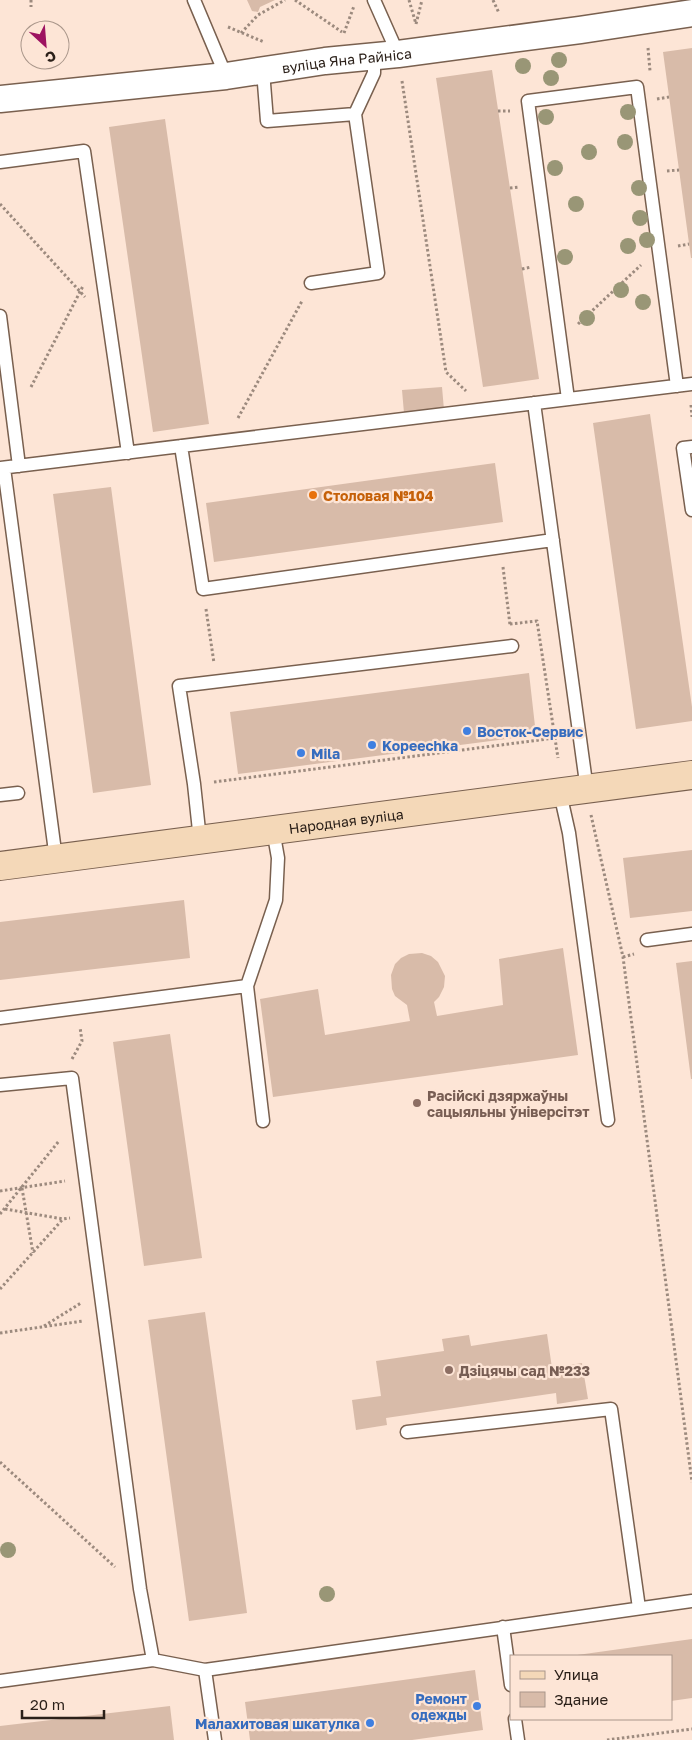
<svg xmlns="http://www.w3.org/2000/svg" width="692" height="1740" font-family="'Golos Text',sans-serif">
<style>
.building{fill:#d8bba9}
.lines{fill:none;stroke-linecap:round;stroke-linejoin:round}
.lane-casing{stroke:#79604f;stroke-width:15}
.street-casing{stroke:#79604f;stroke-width:29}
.secondary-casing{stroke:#79604f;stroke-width:30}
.path{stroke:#9c8a7e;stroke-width:3;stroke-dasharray:2.5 2.5;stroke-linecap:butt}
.lane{stroke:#fff;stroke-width:12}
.street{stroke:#fff;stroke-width:26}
.secondary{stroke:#f4d8b8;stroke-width:28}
.tree{fill:#999676}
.food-dot{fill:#e8710a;stroke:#fde5d6;stroke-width:2}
.shop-dot{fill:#3f7fe0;stroke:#fde5d6;stroke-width:2}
.education-dot{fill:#8d6e63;stroke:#fde5d6;stroke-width:2}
.labels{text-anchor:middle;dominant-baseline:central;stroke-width:4.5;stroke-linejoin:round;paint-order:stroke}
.street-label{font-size:14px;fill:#2b2019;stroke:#fde5d6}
.food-label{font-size:14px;font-weight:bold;fill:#c56008;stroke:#fde5d6;text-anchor:start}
.shop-label{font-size:14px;font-weight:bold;fill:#366cbe;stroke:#fde5d6;text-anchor:start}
.education-label{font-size:14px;font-weight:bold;fill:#785e54;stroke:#fde5d6;text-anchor:start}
</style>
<rect width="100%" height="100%" fill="#fde5d6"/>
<path class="building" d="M247,0H275L260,7L258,12L252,11Z
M692,48V258H691L663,52Z
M492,70L539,379L483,387L436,78Z
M165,119L209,424L153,432L109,127Z
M442,387L444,410L404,413L402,390Z
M650,414L692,707V721L636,729L593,423Z
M495,463L503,522L214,562L206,503Z
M111,487L151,785L93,793L53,494Z
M529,673L536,735L238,774L230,712Z
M692,850V911L630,918L623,858Z
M184,900L190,958L0,980V922Z
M563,948L578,1055L273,1097L260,999L318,989L325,1035L410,1021L407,1005L395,996L392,989L391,975L395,964L401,958L409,954L422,953L431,956L438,962L445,976L444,987L439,997L434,1002L437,1016L503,1005L499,959Z
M692,961V1079H691L676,963Z
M170,1034L202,1258L144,1266L113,1042Z
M205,1312L247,1613L189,1621L148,1320Z
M547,1334L552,1368L582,1363L588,1399L557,1404L556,1393L386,1418L387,1425L356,1430L352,1400L381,1396L376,1361L444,1351L442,1339L469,1335L471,1346Z
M692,1639V1698L671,1701V1656H570Z
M475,1670L483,1730L412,1740H250L245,1702Z
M170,1706L174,1740H0V1726Z"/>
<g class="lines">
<defs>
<path id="lane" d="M194,0L226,76
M374,0L398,54
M263,71L267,121L355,114L374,73V55
M0,162L84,151L128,453
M311,283L378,273L355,114
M0,316L19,466
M568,399L528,101L637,87L677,386
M534,403L587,790
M181,446L203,589L553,540
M692,447L683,448L692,510
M0,468L692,384
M4,468L56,859
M560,793L569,833L608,1120
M0,795L18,793
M200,840L194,784L179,686L512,646
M647,940L692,934
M247,986L263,1121
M0,1018L247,986L276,900L278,858L273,830
M0,1085L72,1078L140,1589L153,1660
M407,1432L611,1409L639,1608
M503,1627L511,1685
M205,1670L215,1740
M0,1681L153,1660L205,1670L692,1601
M515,1719L518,1740"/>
<g id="street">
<path id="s1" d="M0,99L226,76L325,61L398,54L580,30L692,13"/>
</g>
<g id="secondary">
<path id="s2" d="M0,866L692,775"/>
</g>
</defs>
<use href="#lane" class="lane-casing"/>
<use href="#street" class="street-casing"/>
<use href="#secondary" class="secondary-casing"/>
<path class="path" d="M31,0V7
M295,0L342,32
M409,0L416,24L422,0
M493,0L499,13
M228,27L264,42
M241,33L258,15L285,0
M344,33L354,6
M648,48L650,71
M402,81L446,372L466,391
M657,99L669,97
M498,111H510
M667,171L679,170
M510,188L519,187
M0,204L85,297
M678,246L689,244
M522,269L531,267
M578,324L641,265
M31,387L83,286
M691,405L692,417
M238,418L302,301
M503,567L510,625
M206,609L214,663
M510,624L537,621L558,758
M214,782L555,738
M591,815L623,957L692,1482
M623,957L634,954
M72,1059L82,1041L80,1027
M22,1188L33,1253
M0,1191L65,1181
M5,1209L63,1219L70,1218
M0,1214L59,1141
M0,1289L63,1219
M44,1326L81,1303
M0,1333L83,1321
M0,1462L115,1567
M607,1740L692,1729"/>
<use href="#lane" class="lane"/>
<use href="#street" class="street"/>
<use href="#secondary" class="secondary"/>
</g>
<g class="tree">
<circle cx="559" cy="60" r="8"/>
<circle cx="523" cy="66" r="8"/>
<circle cx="551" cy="78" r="8"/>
<circle cx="628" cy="112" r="8"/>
<circle cx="546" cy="117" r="8"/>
<circle cx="625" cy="142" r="8"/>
<circle cx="589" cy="152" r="8"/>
<circle cx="555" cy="168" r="8"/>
<circle cx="639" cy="188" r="8"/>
<circle cx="576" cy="204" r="8"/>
<circle cx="640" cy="218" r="8"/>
<circle cx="647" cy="240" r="8"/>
<circle cx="628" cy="246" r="8"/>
<circle cx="565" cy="257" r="8"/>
<circle cx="621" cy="290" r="8"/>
<circle cx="643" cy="302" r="8"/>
<circle cx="587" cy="318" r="8"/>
<circle cx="8" cy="1550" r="8"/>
<circle cx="327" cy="1594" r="8"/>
</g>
<circle class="food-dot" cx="313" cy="495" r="5"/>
<g class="shop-dot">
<circle cx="467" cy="731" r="5"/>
<circle cx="372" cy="745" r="5"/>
<circle cx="301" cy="753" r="5"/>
<circle cx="477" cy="1706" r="5"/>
<circle cx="370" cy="1723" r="5"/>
</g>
<g class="education-dot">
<circle cx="417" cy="1103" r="5"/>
<circle cx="449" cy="1370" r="5"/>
</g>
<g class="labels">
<g class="street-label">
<text stroke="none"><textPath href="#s1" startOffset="349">вуліца Яна Райніса</textPath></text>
<text stroke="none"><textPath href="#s2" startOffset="349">Народная вуліца</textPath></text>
</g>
<g class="food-label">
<text x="323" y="495">Столовая №104</text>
</g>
<g class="shop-label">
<text x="477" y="731">Восток-Сервис</text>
<text x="382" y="745">Kopeechka</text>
<text x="311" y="753">Mila</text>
<text x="467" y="1698" text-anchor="end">Ремонт<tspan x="467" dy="16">одежды</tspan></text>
<text x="360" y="1723" text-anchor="end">Малахитовая шкатулка</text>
</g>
<g class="education-label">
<text x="427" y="1095">Расійскі дзяржаўны<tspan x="427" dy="16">сацыяльны ўніверсітэт</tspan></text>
<text x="459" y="1370">Дзіцячы сад №233</text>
</g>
</g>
<rect x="510" y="1655" width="162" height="65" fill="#fde5d6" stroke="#a9968a"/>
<rect x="520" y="1671" width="25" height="8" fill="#f4d8b8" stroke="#a9968a"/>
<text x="554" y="1680" font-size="15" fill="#2b2019">Улица</text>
<rect x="520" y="1692" width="25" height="15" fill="#d8bba9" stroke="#a9968a"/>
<text x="554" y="1705" font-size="15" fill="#2b2019">Здание</text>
<g transform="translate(45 45) rotate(154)"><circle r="24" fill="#fde5d6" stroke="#a9968a"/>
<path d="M0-4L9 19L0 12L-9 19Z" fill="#9d1361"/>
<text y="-8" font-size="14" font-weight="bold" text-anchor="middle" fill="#2b2019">С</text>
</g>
<path d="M22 1710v8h82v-8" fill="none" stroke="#2b2019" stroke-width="2.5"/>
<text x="30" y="1710" font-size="15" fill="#2b2019" stroke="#fde5d6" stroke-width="4" paint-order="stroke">20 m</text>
</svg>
